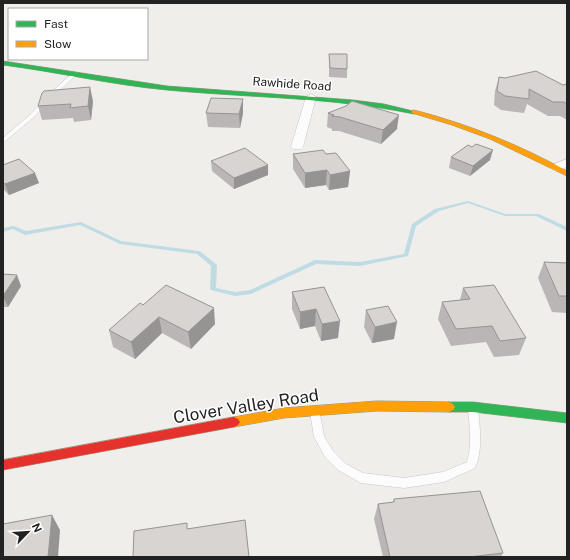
<svg xmlns="http://www.w3.org/2000/svg" width="570" height="560" font-family="'Public Sans',sans-serif">
<style>
.lines{fill:none;stroke-linecap:round;stroke-linejoin:round}
.stream{fill:#bfdbe3;fill-rule:evenodd}
.lane-casing{stroke:#c9c8c7;stroke-width:1}
.street-casing{stroke:#c9c8c7;stroke-width:1}
.fast-casing{stroke:#999a82;stroke-width:1}
.slow-casing{stroke:#999a82;stroke-width:1}
.jam-casing{stroke:#999a82;stroke-width:1}
.lane{fill:#fdfcfc;fill-rule:evenodd}
.street{fill:#fdfcfc;fill-rule:evenodd}
.fast{fill:#30b455;fill-rule:evenodd}
.slow{fill:#ff9f0a;fill-rule:evenodd}
.jam{fill:#e5322d;fill-rule:evenodd}
.wall{fill:#b9b6b5}
.shaded-wall{fill:#969493}
.building{fill:#d7d4d2;stroke:#969493}
.labels{text-anchor:middle;dominant-baseline:central;stroke-width:3;stroke-linejoin:round;paint-order:stroke}
.far-street-label{font-size:12px;fill:#222;stroke:#fff}
.near-street-label{font-size:17px;fill:#222;stroke:#fff}
</style>
<rect width="100%" height="100%" fill="#f0eeeb"/>
<g class="lines">
<path class="stream" d="M468,201L505,214H539L567,227V231L536,216H505L468,203L439,211L416,226L408,256L360,266L316,264L251,294L235,296L211,290L210,289L211,266L197,254L120,244L80,225L25,235L13,229L3,232V228L14,226L26,231L81,222L121,241L199,251L201,252L217,265L216,288L235,292L250,290L315,260L360,262L404,254L412,224L435,209Z"/>
<defs>
<path id="lane" d="M74,72L78,73L63,87L35,116L3,143V138L31,114L59,85Z
M473,405L477,406L478,409C480,429 483,450 475,468L444,482L404,488L361,483L338,470L325,457L314,437L310,412L311,409L315,408L319,409L324,436L333,451L346,464L363,473L404,478L443,472L467,462C472,445 470,427 468,409L469,406Z"/>
<path id="street" d="M311,94L316,97L303,147L301,149H293L291,147L306,97Z
M567,159V167L556,171L552,169L550,167L552,165Z"/>
<path id="fast" d="M3,61L167,86L353,100L384,104L417,112L414,114C332,97 250,98 167,90C112,85 58,72 3,65Z
M449,402H473L567,413V423L473,412H449L445,410L443,407L445,404Z"/>
<path id="slow" d="M414,110C468,124 518,144 567,171V176L490,139L452,125L412,113L411,112Z
M377,401L449,402L453,404L455,407L453,410L449,412L377,411L284,418L234,427L230,425L228,422L230,419L234,417L284,408Z"/>
<path id="jam" d="M234,417L238,419L240,422L238,425L234,427L3,470V460Z"/>
</defs>
<use href="#lane" class="lane-casing"/>
<use href="#street" class="street-casing"/>
<use href="#fast" class="fast-casing"/>
<use href="#slow" class="slow-casing"/>
<use href="#jam" class="jam-casing"/>
<use href="#lane" class="lane"/>
<use href="#street" class="street"/>
<use href="#fast" class="fast"/>
<use href="#slow" class="slow"/>
<use href="#jam" class="jam"/>
</g>
<path class="wall" d="M329,54L347,69V78L329,77Z
M499,77L563,85L567,84V120L560,116H548L527,104L524,113L501,110L494,105L495,91Z
M243,99V113L240,128L208,127L206,113Z
M93,101L91,120L74,122L73,118L42,120L38,106Z
M328,113L397,129L381,144L339,131H332V129L327,127Z
M472,147L490,160L470,176L449,168L451,157Z
M293,154H326L350,171L348,187L329,190L326,185L305,188L293,169Z
M211,161L268,175L234,189L212,171Z
M3,165L39,183L9,195L3,189Z
M544,262L567,263V313L552,312L538,278Z
M3,274L21,286L8,307H3Z
M324,287L338,338L321,341L315,326L300,329L292,309V292Z
M463,288L526,338L519,355L494,357L486,342L451,346L438,319L442,302L460,300Z
M143,305L215,324L191,349L162,333L135,359L113,347L109,330Z
M366,310L394,339L372,343L364,327Z
M394,499L503,553L501,557H383L374,519L378,504L393,502Z"/>
<path class="shaded-wall" d="M90,87L93,101L91,120L88,106Z
M243,99V113L240,128L239,114Z
M399,115L397,129L381,144L383,130Z
M493,150L490,160L470,176L473,166Z
M268,165V175L234,189V178Z
M327,170L326,185L305,188V173Z
M350,171L348,187L329,190L330,175Z
M35,173L39,183L9,195L5,184Z
M17,275L21,286L8,307L3,296Z
M214,308L215,324L191,349L188,332Z
M316,309L315,326L300,329V312Z
M159,317L162,333L135,359L131,342Z
M340,321L338,338L321,341L322,324Z
M397,322L394,339L372,343L375,327Z
M52,515L60,530L58,557H48Z"/>
<path class="building" d="M329,54H347V69L330,68Z
M536,71L563,85L567,84V104L564,102H553L529,89V99L505,96L497,91L499,77L505,78Z
M90,87L88,106L70,108L71,104L38,106L42,93L44,91Z
M211,98L243,99L239,114L206,113Z
M352,101L399,115L383,130L340,117L332,116L334,115L328,113L346,106Z
M476,144L493,150L473,166L451,157L468,145L472,147Z
M245,148L268,165L234,178L211,161Z
M323,150L326,154L336,153L350,171L330,175L327,170L305,173L293,154Z
M19,159L35,173L5,184L3,183V165Z
M544,262L567,263V296H559Z
M3,274L17,275L3,296Z
M166,285L214,308L188,332L159,317L131,342L109,330L140,303L143,305Z
M494,285L526,338L500,341L492,326L456,329L442,302L470,299L463,288Z
M324,287L340,321L322,324L316,309L300,312L292,292Z
M388,306L397,322L375,327L366,310Z
M480,491L503,553L469,557H390L378,504L394,502V499Z
M52,515L48,557H3V524Z
M245,520L249,557H133L134,531L187,523V529Z"/>
<g class="labels">
<g class="far-street-label">
<text transform="translate(292 84) rotate(4)">Rawhide Road</text>
</g>
<g class="near-street-label">
<text transform="translate(246 406) rotate(-9)">Clover Valley Road</text>
</g>
</g>
<rect width="570" height="560" fill="none" stroke="#222222" stroke-width="8"/>
<rect x="8" y="8" width="140" height="52" fill="#ffffff" stroke="#a7a7a7"/>
<rect x="16" y="21" width="20" height="6" fill="#30b455" stroke="#a7a7a7"/>
<text x="44" y="28" font-size="12" fill="#222222">Fast</text>
<rect x="16" y="41" width="20" height="6" fill="#ff9f0a" stroke="#a7a7a7"/>
<text x="44" y="48" font-size="12" fill="#222222">Slow</text>
<g transform="translate(28 532) rotate(65)" stroke="#ffffff" stroke-width="3" paint-order="stroke">
<path d="M0-3L7 15L0 10L-7 15Z" fill="#222222"/>
<text y="-6" font-size="11" font-weight="bold" text-anchor="middle" fill="#222222">N</text>
</g>
</svg>
